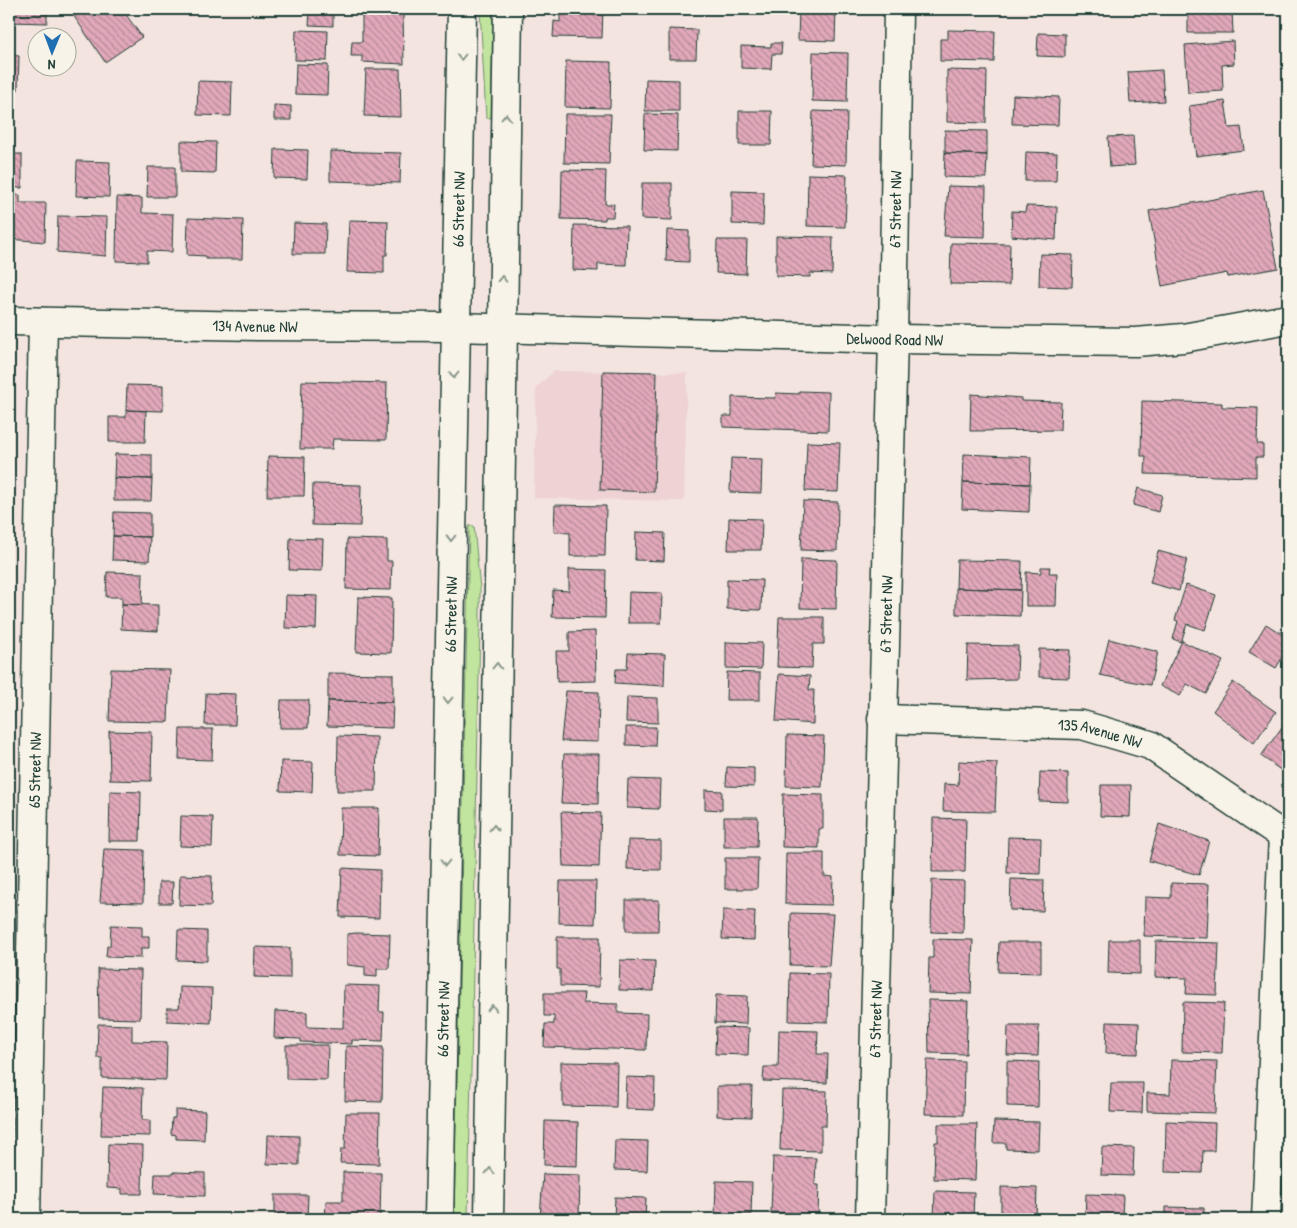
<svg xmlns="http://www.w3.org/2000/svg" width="1297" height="1228" font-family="'Patrick Hand',sans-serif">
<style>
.built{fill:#eed2d4}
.green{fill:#c1e49e;stroke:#709069}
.building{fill:url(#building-back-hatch);stroke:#1f3d34}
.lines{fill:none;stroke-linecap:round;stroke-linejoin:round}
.street-casing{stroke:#1f3d34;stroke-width:31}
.secondary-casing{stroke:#1f3d34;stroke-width:31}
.street{stroke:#f7f3e8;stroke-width:28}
.secondary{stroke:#f7f3e8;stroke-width:28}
.oneway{stroke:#8b988e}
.labels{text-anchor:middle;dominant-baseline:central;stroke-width:4.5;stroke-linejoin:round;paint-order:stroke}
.street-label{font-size:16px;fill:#1f3d34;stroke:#f7f3e8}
</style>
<defs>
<pattern id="building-back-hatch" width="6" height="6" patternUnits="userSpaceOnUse" patternTransform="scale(1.25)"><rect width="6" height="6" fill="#e1a8ba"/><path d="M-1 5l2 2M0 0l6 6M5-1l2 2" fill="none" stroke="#b68a98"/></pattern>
</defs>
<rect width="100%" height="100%" fill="#f3e4df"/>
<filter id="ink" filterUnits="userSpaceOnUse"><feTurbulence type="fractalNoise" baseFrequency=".02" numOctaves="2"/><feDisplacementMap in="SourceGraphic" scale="10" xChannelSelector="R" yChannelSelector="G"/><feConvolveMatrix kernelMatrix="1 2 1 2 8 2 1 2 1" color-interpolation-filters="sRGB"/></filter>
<g filter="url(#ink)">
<path class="built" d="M554,371L687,373L684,501L534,498L536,388Z"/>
<path class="green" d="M480,9H493L491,118H486Z
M469,526H474L480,590V624L468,1219H454Z"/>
<path class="building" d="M9,9H47V23L9,22Z
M69,9H128L124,12L142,37L105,62Z
M560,9H603L602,38L553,37L554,21L560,22Z
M799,9H836L835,41L798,40Z
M1111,9H1144V10L1111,11Z
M1188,9H1232L1233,33H1188Z
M310,11L333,12V26L309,25Z
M362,12L403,13L404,64L362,62V56H351L352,42H362Z
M669,29L697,30L696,59H669Z
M296,30L328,31L327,61L295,60Z
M948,30L995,31L994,62L940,61V39H948Z
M1038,33L1065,34V57L1037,56Z
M1233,41L1234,64L1222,65L1223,91L1188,93L1185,45Z
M771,43H782L781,54H772L771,69L741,68V46L771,47Z
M813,52L848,53L847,102L812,101Z
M9,55L19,56L18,90H9Z
M566,61L611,62L610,108L565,107Z
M296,64L328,65L327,95L295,94Z
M366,69H400L401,117L364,116Z
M947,70L987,71L986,123L947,122Z
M1162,70L1164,101L1130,103L1128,72Z
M646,79L679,80V111H645Z
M198,81L232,82L231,116L197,115Z
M1013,95L1059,97L1058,125L1012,124Z
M1225,101L1229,128L1241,127L1244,150L1196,156L1189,106Z
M274,105L291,106V120H274Z
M739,111H772L771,145H739Z
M813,111L847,112L846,165L811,164Z
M565,114H611L609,164L564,163Z
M645,114L678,115L677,151L644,150Z
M945,130L987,131V155L945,153Z
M1133,136L1135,165L1110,167L1108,137Z
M181,141L216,142L215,173L181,172Z
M275,149L308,150L307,179L274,178Z
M330,151L401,153L400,183L330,181Z
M1026,152L1057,153L1056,181H1025Z
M945,153L987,155L986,178L944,177Z
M9,154H22V188L9,187Z
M77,161L110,162L109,197L76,196Z
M148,167H175V197H147Z
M562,170L606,171L605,204H614L613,217H605V220L561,219Z
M808,174L847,175L845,227L807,226Z
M642,183H672V220L641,219Z
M948,186L986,187L985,237L944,236Z
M1263,190L1278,268L1228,277L1227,273L1162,286L1149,211Z
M732,191L764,192L763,225L732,224Z
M12,195H20V203H46L45,242L9,239V203H12Z
M117,197L142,198V213L173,214L172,252L147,251V262L116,261Z
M1026,206L1057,207L1056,240L1011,236L1012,211L1025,212Z
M58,216L107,217L106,256L57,252Z
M188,218L243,220L242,259H206V256L187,255Z
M349,220L388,221L387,255H384V273L347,272Z
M294,223L326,224L325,254H293Z
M574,225L627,226L626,265L598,264V271L573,270Z
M667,230L689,231V262L666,261Z
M776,236L833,237L832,274L810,273V277L776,276Z
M717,240H747L746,274L716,273Z
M951,243L1010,244L1009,285L950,284Z
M1040,254L1073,255L1072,287L1039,286Z
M603,371L657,372L654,492L600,490Z
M302,381L387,383L386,440L333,439L332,449H300Z
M127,385L163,386V411L126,410Z
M799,391L829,392L828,431L723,427V416H732V397L775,398L776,393L799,394Z
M971,394L1021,398V401L1061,402L1060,430L970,431Z
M1142,401L1222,403V407L1258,408L1257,444H1263V457H1256V477L1145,474L1146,456H1141Z
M126,410L146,411L145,442H109V417H126Z
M807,442L840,443L838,492L805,491Z
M115,454L152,455V479L114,478Z
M964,454L1031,457L1030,484L963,482Z
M268,456L305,457L304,496H267Z
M731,458L762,459L761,493L730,492Z
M114,478L152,479L151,501H114Z
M963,482L1030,484L1029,512L962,509Z
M313,484L361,485L360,526L312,525Z
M1138,488L1162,495L1158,512L1133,505Z
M803,501L838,502L837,551L801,550Z
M555,505L606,506L605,556H570V533L554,532Z
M114,512L150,513V537L113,536Z
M729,518L762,519L761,550H728Z
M636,532L665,533L664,561L635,560Z
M113,536L150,537L149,561L112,560Z
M290,538L323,539L322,571L289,570Z
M347,539L387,540V561H392L391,590L346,589Z
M1158,551L1187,559L1179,591L1150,583Z
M801,559L837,560L836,609L800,608Z
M957,560L1022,561L1021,590L956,588Z
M1041,567H1050L1049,573H1057L1056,606H1026V572L1041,573Z
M569,569L606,570L605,618L552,617L553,590L569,591Z
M107,572L143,573L142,605L122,604V597H106Z
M727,579L762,580L761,610L727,609Z
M1186,585L1216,595L1205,630L1187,624L1181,642L1173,639L1178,621L1175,620Z
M956,588L1021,590L1020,616L956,614Z
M629,592L662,593L661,623H628Z
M286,595L317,596L316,629L285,628Z
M358,597L392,598L391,653L356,652Z
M122,604L158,605V631L121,629Z
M779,617H824V644H813L812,668L777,667Z
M1266,624L1288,638V648L1276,668L1249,652Z
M595,631L596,681L557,682L556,651H569V632Z
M1109,639L1158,652L1150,685L1100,675Z
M1182,641L1223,661L1206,694L1187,684L1180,696L1160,686Z
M726,642L762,643L761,669L726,668Z
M968,645L1018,646L1017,679L967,680Z
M1039,649L1070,650L1069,678L1039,677Z
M628,653L665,654L664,686L615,683L616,669H627Z
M111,669L170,670L168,722L109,721Z
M727,672L760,673V700H726Z
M328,673L393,674V702L328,701Z
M779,674L810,676L809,690H814L813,724L776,721Z
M1233,682L1276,712L1254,743L1213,711Z
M566,691L599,692L598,742L561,741Z
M206,693L236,694L235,725H205Z
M627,697L658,698V723L626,722Z
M281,700H309L308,728H280Z
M328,701L393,702L392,728L327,726Z
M1288,719V763L1282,771L1261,756Z
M626,727H656L655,746L626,745Z
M180,729H213L212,760L179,759Z
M109,731L152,732L151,781L110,780Z
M787,735L824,736L822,787L786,786Z
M338,736L377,737L376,791H337Z
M564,754H599L598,804L561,803Z
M281,761L313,762L312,792L280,791Z
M959,761L997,763L995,812L943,811L944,784L958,785Z
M727,767L754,768V787L726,786Z
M1040,772L1068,773V802L1039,801Z
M628,779L660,780L659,809L627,808Z
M1101,785H1131L1130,817L1100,816Z
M705,790L722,791V810L705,809Z
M110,791L141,792L140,841H109Z
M783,794L823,795V829H819V848L782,847Z
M341,808H379L378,856L340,855Z
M561,812L601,813L599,867L563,866Z
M181,816L213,817L212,847L180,846Z
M724,817H758L757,847H724Z
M933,818L966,819L965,872H932Z
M1159,824L1209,841L1199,875L1149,861Z
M1008,837L1041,838L1040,874L1007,873Z
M628,840L661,841V870L627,869Z
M104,849L144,850L143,903L100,902Z
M786,853H824V876L833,877L832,905L785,904Z
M725,858H758L757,889H725Z
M342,868L380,870L379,918L340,917Z
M180,875L212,876L211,906L179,905Z
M1011,879L1044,880L1043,911L1010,910Z
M932,880L964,881L963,933L931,932Z
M560,881H596L595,924L559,923Z
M159,882H173L172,903H159Z
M1171,883L1209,884L1207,938L1144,936L1145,897L1171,898Z
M626,900H659L658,931H626Z
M723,910L755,911L754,940L722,939Z
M791,913L833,914L829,966L790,965Z
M111,925L142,926V936H149V948H141V958L106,957L107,946H110Z
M178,930L207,931V961L177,960Z
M356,933L390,934L389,969H377V977L365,976V967L347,965V934Z
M557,937H600L599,987L560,986V969H557Z
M933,939L973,940L971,994L928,993L929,958H933Z
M1109,940H1140V974L1108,973Z
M1156,941L1219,943L1217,995L1186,994L1187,978L1155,977Z
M999,942H1041V973L998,972Z
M255,947L290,948V978L254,977Z
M620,960L655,961L654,991L619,990Z
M98,969L141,970L140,1019L99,1018Z
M790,973L829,974L828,1022L789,1021Z
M344,985L380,986L379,1012H384L383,1041L352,1040V1044L301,1042V1039L274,1038L275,1011L307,1012V1027L343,1028Z
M180,987L212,988L211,1023L167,1021V1008H179Z
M544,993H584L583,1003L618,1004V1013L647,1014L646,1050L544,1047L545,1024H554V1016H544Z
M716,995L747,996L746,1024L715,1023Z
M928,1000L968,1001L966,1054L929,1053Z
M1183,1002L1224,1003L1222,1053L1182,1052Z
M1107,1022L1139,1023L1138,1054L1106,1053Z
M98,1024L132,1025V1041L167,1042L166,1080L102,1078V1058H97Z
M1008,1026H1039L1038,1056L1007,1055Z
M716,1027L749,1028L748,1055L715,1054Z
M779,1030L818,1031L817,1054H828L827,1083L763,1081L764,1067H778Z
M286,1045H328L327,1080L286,1079Z
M346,1046L383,1047L382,1102L345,1101Z
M927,1060L964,1061L963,1115L925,1114Z
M1171,1060L1217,1061L1215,1113L1147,1111V1093L1170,1094Z
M1007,1061L1039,1062L1038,1107L1007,1106Z
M561,1062L617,1063L616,1107L563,1106V1092H561Z
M626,1077L655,1078L654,1110L625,1109Z
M1111,1083H1143L1142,1113L1110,1112Z
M717,1086H752L751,1117L717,1116Z
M103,1087L143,1088L142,1120H150V1136L101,1135Z
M782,1090L827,1091L826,1126H821V1151L780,1150Z
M175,1110L205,1111L204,1140L176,1139V1135L171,1134L172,1118H175Z
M346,1113H380L379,1164L340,1163L341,1149H345Z
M545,1121L578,1122L577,1166L544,1165Z
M994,1121L1039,1122L1038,1150L1006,1149V1143H993Z
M1166,1121L1215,1123L1214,1151H1203L1202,1173L1165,1172Z
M938,1124H977L975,1180L934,1179L935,1142H938Z
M268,1135L299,1136V1165L267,1164Z
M615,1140L648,1141L647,1171L614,1170Z
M108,1144L143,1145L142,1194H122V1189L107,1188Z
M1102,1147L1134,1148L1133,1176L1101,1175Z
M773,1157L816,1158L815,1185H819L818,1214L771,1212Z
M174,1172L205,1173V1196L154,1194L155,1174H174Z
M343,1172L381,1173L380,1219H325L326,1201H343Z
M543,1174L580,1175L579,1219H540Z
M716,1181L752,1182L751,1215L715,1214Z
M1001,1187L1037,1188L1036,1219H1001Z
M935,1191L974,1192L973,1219H934Z
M1086,1194L1123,1195L1122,1219H1085Z
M275,1195H308L307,1219H275Z
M615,1197L646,1198L645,1219H614Z
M1166,1207L1204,1208V1219H1166Z"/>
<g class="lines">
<defs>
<g id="street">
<path id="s1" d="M882,719L1082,725L1150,745L1288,839"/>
<path id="s2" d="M26,1219L43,322"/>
<path id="s3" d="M870,1219L893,339L898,9"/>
<path d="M1266,1219L1283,835"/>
</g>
<g id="secondary">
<path id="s4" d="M9,321L257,326L455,327L893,339L1136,342L1183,338L1288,319"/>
<path id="s5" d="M439,1219L462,9"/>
<path d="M489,1219L508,9"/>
</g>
</defs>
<use href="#street" class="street-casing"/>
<use href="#secondary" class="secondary-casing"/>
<use href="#street" class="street"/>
<use href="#secondary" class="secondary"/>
</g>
<defs><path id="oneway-chevron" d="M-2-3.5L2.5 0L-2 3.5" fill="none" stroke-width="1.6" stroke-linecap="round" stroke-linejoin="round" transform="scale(1.25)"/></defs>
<g class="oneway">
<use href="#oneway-chevron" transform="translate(461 57) rotate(91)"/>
<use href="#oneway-chevron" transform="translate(506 117) rotate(-89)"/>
<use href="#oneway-chevron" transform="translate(502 279) rotate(-89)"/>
<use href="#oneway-chevron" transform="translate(454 375) rotate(91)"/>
<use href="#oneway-chevron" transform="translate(451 538) rotate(91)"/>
<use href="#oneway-chevron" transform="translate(497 666) rotate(-89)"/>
<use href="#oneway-chevron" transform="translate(448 700) rotate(91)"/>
<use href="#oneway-chevron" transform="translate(494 828) rotate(-89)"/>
<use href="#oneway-chevron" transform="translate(445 863) rotate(91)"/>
<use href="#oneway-chevron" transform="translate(492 1008) rotate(-89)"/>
<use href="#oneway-chevron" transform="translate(490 1171) rotate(-89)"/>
</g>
</g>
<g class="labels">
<g class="street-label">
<text stroke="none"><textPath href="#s5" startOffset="1010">66 Street NW</textPath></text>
<text stroke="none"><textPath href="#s3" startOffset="1010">67 Street NW</textPath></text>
<text stroke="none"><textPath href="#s4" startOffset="246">134 Avenue NW</textPath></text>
<text stroke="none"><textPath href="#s4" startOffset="886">Delwood Road NW</textPath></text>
<text stroke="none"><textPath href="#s5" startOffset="605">66 Street NW</textPath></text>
<text stroke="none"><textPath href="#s3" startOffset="605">67 Street NW</textPath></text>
<text stroke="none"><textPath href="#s1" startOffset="219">135 Avenue NW</textPath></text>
<text stroke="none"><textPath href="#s2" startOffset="449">65 Street NW</textPath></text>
<text stroke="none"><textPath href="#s5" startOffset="200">66 Street NW</textPath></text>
<text stroke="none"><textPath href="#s3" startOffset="200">67 Street NW</textPath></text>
</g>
</g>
<rect width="1297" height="1228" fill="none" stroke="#f7f3e8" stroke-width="30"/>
<rect x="15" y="15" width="1267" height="1198" fill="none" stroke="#1f3d34" stroke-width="2" filter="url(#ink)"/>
<g transform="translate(52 52) rotate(181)"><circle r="24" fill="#f7f3e8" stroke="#a1aaa0"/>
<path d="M0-4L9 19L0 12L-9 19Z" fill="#1f6fb2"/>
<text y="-8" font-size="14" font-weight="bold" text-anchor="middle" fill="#1f3d34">N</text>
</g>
</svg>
